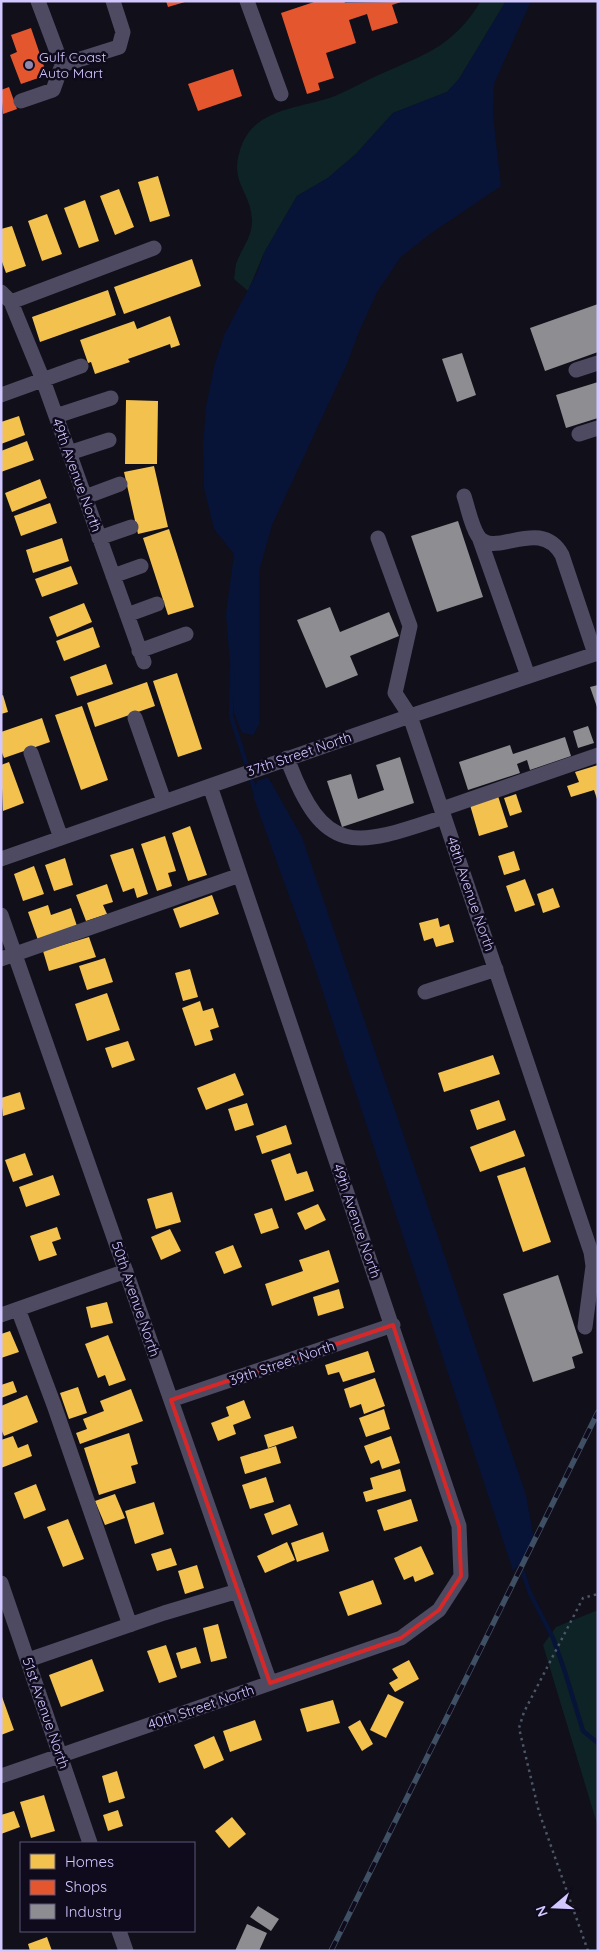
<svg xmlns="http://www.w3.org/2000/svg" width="599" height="1952" font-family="Quicksand,sans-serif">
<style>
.green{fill:#0e2325}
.water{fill:#071438}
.homes{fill:#f2c14e}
.shops{fill:#e4572e}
.industry{fill:#8d8d92}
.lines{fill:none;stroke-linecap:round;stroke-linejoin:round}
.stream{stroke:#071438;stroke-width:4.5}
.path{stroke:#495767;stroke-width:2.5;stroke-dasharray:2.5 4;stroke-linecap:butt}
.minor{stroke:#4d4a62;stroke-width:15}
.rail-casing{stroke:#3f5064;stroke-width:5.5}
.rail{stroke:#0f0b1d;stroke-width:4;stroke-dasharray:11;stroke-linecap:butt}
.marked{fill:none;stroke:#d62828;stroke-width:4;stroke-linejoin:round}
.poi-dot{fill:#8e87ae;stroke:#0f0b1d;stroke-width:2}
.labels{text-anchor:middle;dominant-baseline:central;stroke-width:5;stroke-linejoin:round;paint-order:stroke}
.poi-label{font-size:14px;fill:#d2c7ff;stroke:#0f0b1d;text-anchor:start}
.street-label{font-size:14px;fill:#d2c7ff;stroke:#0f0b1d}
</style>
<rect width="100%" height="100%" fill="#110f19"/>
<path class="green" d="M481,1H506L459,79L447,92L393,113L356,154L328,178L297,196L264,253L248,291L234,279C235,274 235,268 236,264C241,249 252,238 252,221C251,188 226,183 243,142C259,107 304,108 335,96C351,89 367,80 383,73C428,53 453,46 481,1Z
M598,1610V1827L543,1645L556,1627Z"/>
<path class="water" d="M506,1H531L494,84L493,116L501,186L430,234L401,257L377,292L358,334L347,364L272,525L259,571V725L253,735L242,733L234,713L226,614L234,554L214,529L204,488L203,447L206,407L214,367L224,335L258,271L264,253L297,196L328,178L356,154L393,113L447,92L459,79Z
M268,777L302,837L526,1495L535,1544L513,1571L313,962L253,796L257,781Z"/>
<path class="homes" d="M158,176L170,216L150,222L138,182Z
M119,189L134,227L115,235L100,196Z
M85,200L99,241L79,248L64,208Z
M47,214L62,254L42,261L28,221Z
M12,226L26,266L6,273L1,259V229Z
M192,259L201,286L124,314L114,287Z
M108,290L116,315L40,342L32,317Z
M170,316L180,345L171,348L170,344L128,359L130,362L95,374L91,362L88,363L80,340L134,321L137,329Z
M126,400L158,401L157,464H125Z
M19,416L25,435L1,444V422Z
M27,441L34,460L1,472V451Z
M154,466L168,527L138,534L124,472Z
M40,479L47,498L12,512L5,493Z
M50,503L57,523L21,536L14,516Z
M169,529L194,607L168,615L143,538Z
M62,538L69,561L33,573L26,550Z
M71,566L78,584L42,597L35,579Z
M84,603L92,622L57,637L49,617Z
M93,627L100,647L64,661L56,641Z
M106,664L113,684L77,696L70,677Z
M177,673L202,749L178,757L153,681Z
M147,682L155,706L95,727L87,703Z
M3,695L8,712L1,714V696Z
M82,706L108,780L81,790L55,715Z
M42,718L50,742L4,758L1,750V732Z
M9,762L24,803L3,811L1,765Z
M598,765V802L594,790L571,797L567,786L579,782L575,772Z
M516,794L522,812L510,816L504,798Z
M498,796L508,827L479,836L470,805Z
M190,826L207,875L188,881L172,833Z
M165,836L176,871L168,873L172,886L157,891L141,844Z
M133,848L148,894L137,898L134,888L123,892L110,855Z
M514,851L520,870L504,875L498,856Z
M65,858L73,885L54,891L45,865Z
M34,866L44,894L23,901L14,874Z
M525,879L535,905L515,912L506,886Z
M107,884L113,902L103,905L107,914L86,921L76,895Z
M553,888L560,907L543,913L537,894Z
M212,895L219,914L180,928L173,909Z
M48,905L51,915L71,908L77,926L38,940L28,912Z
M438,918L440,927L449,924L454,942L436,947L433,938L424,941L419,923Z
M89,937L96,957L49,971L43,951Z
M105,958L113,982L87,990L79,966Z
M190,969L198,997L183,1001L175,973Z
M107,993L120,1030L87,1041L75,1004Z
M200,1001L203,1011L213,1008L219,1027L210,1030L213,1040L195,1046L182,1008Z
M128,1041L135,1060L112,1068L105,1048Z
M493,1055L500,1074L444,1092L438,1073Z
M235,1073L244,1095L206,1110L197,1088Z
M20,1092L25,1109L3,1116L1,1098Z
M499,1100L506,1120L477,1130L470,1110Z
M247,1103L254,1125L235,1131L228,1109Z
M286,1125L292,1144L262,1154L256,1136Z
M515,1130L525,1156L480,1172L470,1147Z
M25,1153L33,1175L13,1182L5,1160Z
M290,1153L297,1174L307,1171L314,1191L285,1201L271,1160Z
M525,1167L551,1242L523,1252L497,1176Z
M53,1175L60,1195L26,1207L19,1187Z
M172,1192L181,1222L156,1229L147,1199Z
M318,1204L326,1220L305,1230L297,1213Z
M272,1208L279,1228L261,1234L254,1214Z
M57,1227L61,1239L52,1242L57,1255L39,1261L30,1236Z
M170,1229L181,1251L161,1260L151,1237Z
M233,1245L242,1267L224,1274L215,1252Z
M329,1250L339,1282L272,1306L265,1284L303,1271L299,1260Z
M339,1289L344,1308L318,1316L313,1297Z
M107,1302L113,1323L91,1328L86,1307Z
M10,1331L19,1352L1,1358V1334Z
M108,1335L126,1380L109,1386L105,1375L98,1378L85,1344Z
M368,1351L375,1372L343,1382L339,1372L328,1375L325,1365Z
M375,1378L385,1406L364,1414L361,1404L350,1408L344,1389Z
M13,1381L17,1392L1,1398V1385Z
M78,1387L87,1413L69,1419L60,1393Z
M131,1389L143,1421L80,1444L76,1433L87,1429L83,1419L104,1411L100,1401Z
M27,1395L38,1422L4,1436L1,1429V1406Z
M244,1400L251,1418L233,1425L236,1434L218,1441L211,1423L229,1416L226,1407Z
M384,1409L390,1429L366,1437L359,1418Z
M293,1426L297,1438L268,1448L264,1435Z
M129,1433L138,1464L131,1466L136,1483L99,1495L84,1448Z
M13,1436L18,1448L28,1444L32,1456L1,1468V1440Z
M391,1436L400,1463L382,1469L379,1460L371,1464L364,1446Z
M276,1446L281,1463L245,1474L240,1457Z
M400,1469L406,1491L366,1502L363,1492L373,1489L370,1478Z
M266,1477L274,1502L250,1509L242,1485Z
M36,1484L46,1510L24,1519L14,1493Z
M115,1494L125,1518L105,1525L95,1501Z
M411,1499L418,1521L384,1531L377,1510Z
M154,1502L164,1534L135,1544L125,1511Z
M290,1504L298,1525L272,1535L264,1514Z
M68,1519L84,1559L63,1567L47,1527Z
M323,1532L329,1551L297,1562L291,1543Z
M287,1542L295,1560L265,1573L257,1556Z
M421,1546L434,1574L415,1582L413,1576L404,1580L394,1558Z
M171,1548L177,1565L157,1571L151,1554Z
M197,1565L204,1588L185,1594L178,1571Z
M373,1580L382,1604L348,1616L339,1592Z
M218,1624L227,1658L211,1662L203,1628Z
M166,1645L177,1677L159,1683L147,1651Z
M196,1647L201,1663L181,1669L176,1653Z
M92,1659L104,1691L61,1707L49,1675Z
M409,1660L419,1679L395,1692L389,1683L398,1678L392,1669Z
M1,1694L14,1730L1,1735Z
M388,1694L404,1702L386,1738L370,1730Z
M333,1700L340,1723L307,1732L300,1709Z
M255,1720L262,1740L230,1752L223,1731Z
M360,1720L373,1744L362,1751L348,1727Z
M214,1736L224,1760L204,1769L194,1745Z
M117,1771L125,1798L109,1803L102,1776Z
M44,1795L55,1831L31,1838L20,1802Z
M118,1810L123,1826L108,1831L103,1815Z
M14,1811L20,1827L1,1834V1815Z
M232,1817L246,1834L229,1848L215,1831Z
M47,1937L52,1951H30L28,1944Z"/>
<path class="shops" d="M166,1H185V2L168,7Z
M317,1H344L345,3L401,2L392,5L398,23L372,31L367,14L349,20L356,43L326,53L334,78L318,83L320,90L307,94L281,13Z
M31,28L47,75L21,84L10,55L17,52L11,35Z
M233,69L242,96L198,111L188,84Z
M9,87L17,109L3,114L1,90Z"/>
<path class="industry" d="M598,304V352L545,371L530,328Z
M462,353L476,395L457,402L442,359Z
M598,382V418L566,428L556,395Z
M458,521L483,597L437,612L411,536Z
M330,607L340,632L389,612L399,636L350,656L358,675L326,688L297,620Z
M598,685V707H597L590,687Z
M588,726L594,743L578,748L573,731Z
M565,737L571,756L530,770L527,760L517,764L520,773L468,790L459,762L510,745L513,754Z
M400,757L414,803L342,827L327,781L351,774L358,799L384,790L376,765Z
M558,1275L583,1353L572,1357L575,1368L533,1382L503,1294Z
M258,1906L279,1919L271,1931L250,1917Z
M247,1924L267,1933L259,1951H235Z"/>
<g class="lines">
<path class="stream" d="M232,669L231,716L256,794
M518,1559L530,1593L553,1638L565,1672L583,1731L598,1743"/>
<path class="path" d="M588,1951L539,1812L519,1728L524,1712L583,1598L598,1594"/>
<path class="minor" d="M247,1L281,94
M62,65L119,47L123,32L113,1
M21,101L53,90L62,65L38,1
M1,292L11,302L43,380L144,662
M11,302L154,248
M576,370L598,363
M1,395L81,366
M56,416L111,398
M579,434L598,428
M69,453L109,440
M464,496C468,508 471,525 478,536C494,560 540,515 562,555L595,654
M85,497L120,484
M479,537L528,676
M99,538L131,527
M378,538L410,626L395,693L410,716L591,1252L593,1266L585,1327
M113,576L141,566
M127,615L157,604
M139,651L186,634
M135,718L164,801
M31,753L61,838
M287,758C324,858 355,847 444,817
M442,809L598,755
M1,859L410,716L598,653
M1,915L270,1683
M1,959L240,875
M425,992L496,969
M18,1309L54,1405L130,1625
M1,1315L126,1271
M171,1400L393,1325
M1,1583L90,1843
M28,1660L164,1613L238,1591
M1,1776L401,1638L439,1610L461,1576L459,1526L210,786
M119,1931L126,1951"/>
<defs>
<path id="rail" d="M331,1951L598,1412"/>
</defs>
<use href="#rail" class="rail-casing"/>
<use href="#rail" class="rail"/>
</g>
<path class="marked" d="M393,1325L459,1526L461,1576L439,1610L401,1638L270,1683L171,1400Z"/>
<circle class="poi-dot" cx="29" cy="65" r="5"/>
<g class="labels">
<g class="poi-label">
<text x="39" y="57">Gulf Coast<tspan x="39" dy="16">Auto Mart</tspan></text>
</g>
<g class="street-label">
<text transform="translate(77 475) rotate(70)">49th Avenue North</text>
<text transform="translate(299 754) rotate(-19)">37th Street North</text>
<text transform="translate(471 894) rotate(71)">48th Avenue North</text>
<text transform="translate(357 1221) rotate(71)">49th Avenue North</text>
<text transform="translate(136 1299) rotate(71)">50th Avenue North</text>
<text transform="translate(282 1363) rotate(-19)">39th Street North</text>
<text transform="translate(201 1707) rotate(-19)">40th Street North</text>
<text transform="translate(46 1713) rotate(71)">51st Avenue North</text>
</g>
</g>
<rect width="599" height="1952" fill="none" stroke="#d2c7ff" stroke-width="5"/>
<rect x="20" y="1842" width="175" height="90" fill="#0f0b1d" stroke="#5d5677"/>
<rect x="30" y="1854" width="25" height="15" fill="#f2c14e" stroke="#5d5677"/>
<text x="65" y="1867" font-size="15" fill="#d2c7ff">Homes</text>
<rect x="30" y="1880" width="25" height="15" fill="#e4572e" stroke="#5d5677"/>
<text x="65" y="1892" font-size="15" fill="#d2c7ff">Shops</text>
<rect x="30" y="1904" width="25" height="15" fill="#8d8d92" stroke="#5d5677"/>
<text x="65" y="1917" font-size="15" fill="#d2c7ff">Industry</text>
<g transform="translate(554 1907) rotate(251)" stroke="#0f0b1d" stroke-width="4" paint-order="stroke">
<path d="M0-4L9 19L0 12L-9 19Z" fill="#d2c7ff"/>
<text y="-8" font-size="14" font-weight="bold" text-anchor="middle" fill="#d2c7ff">N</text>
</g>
</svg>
